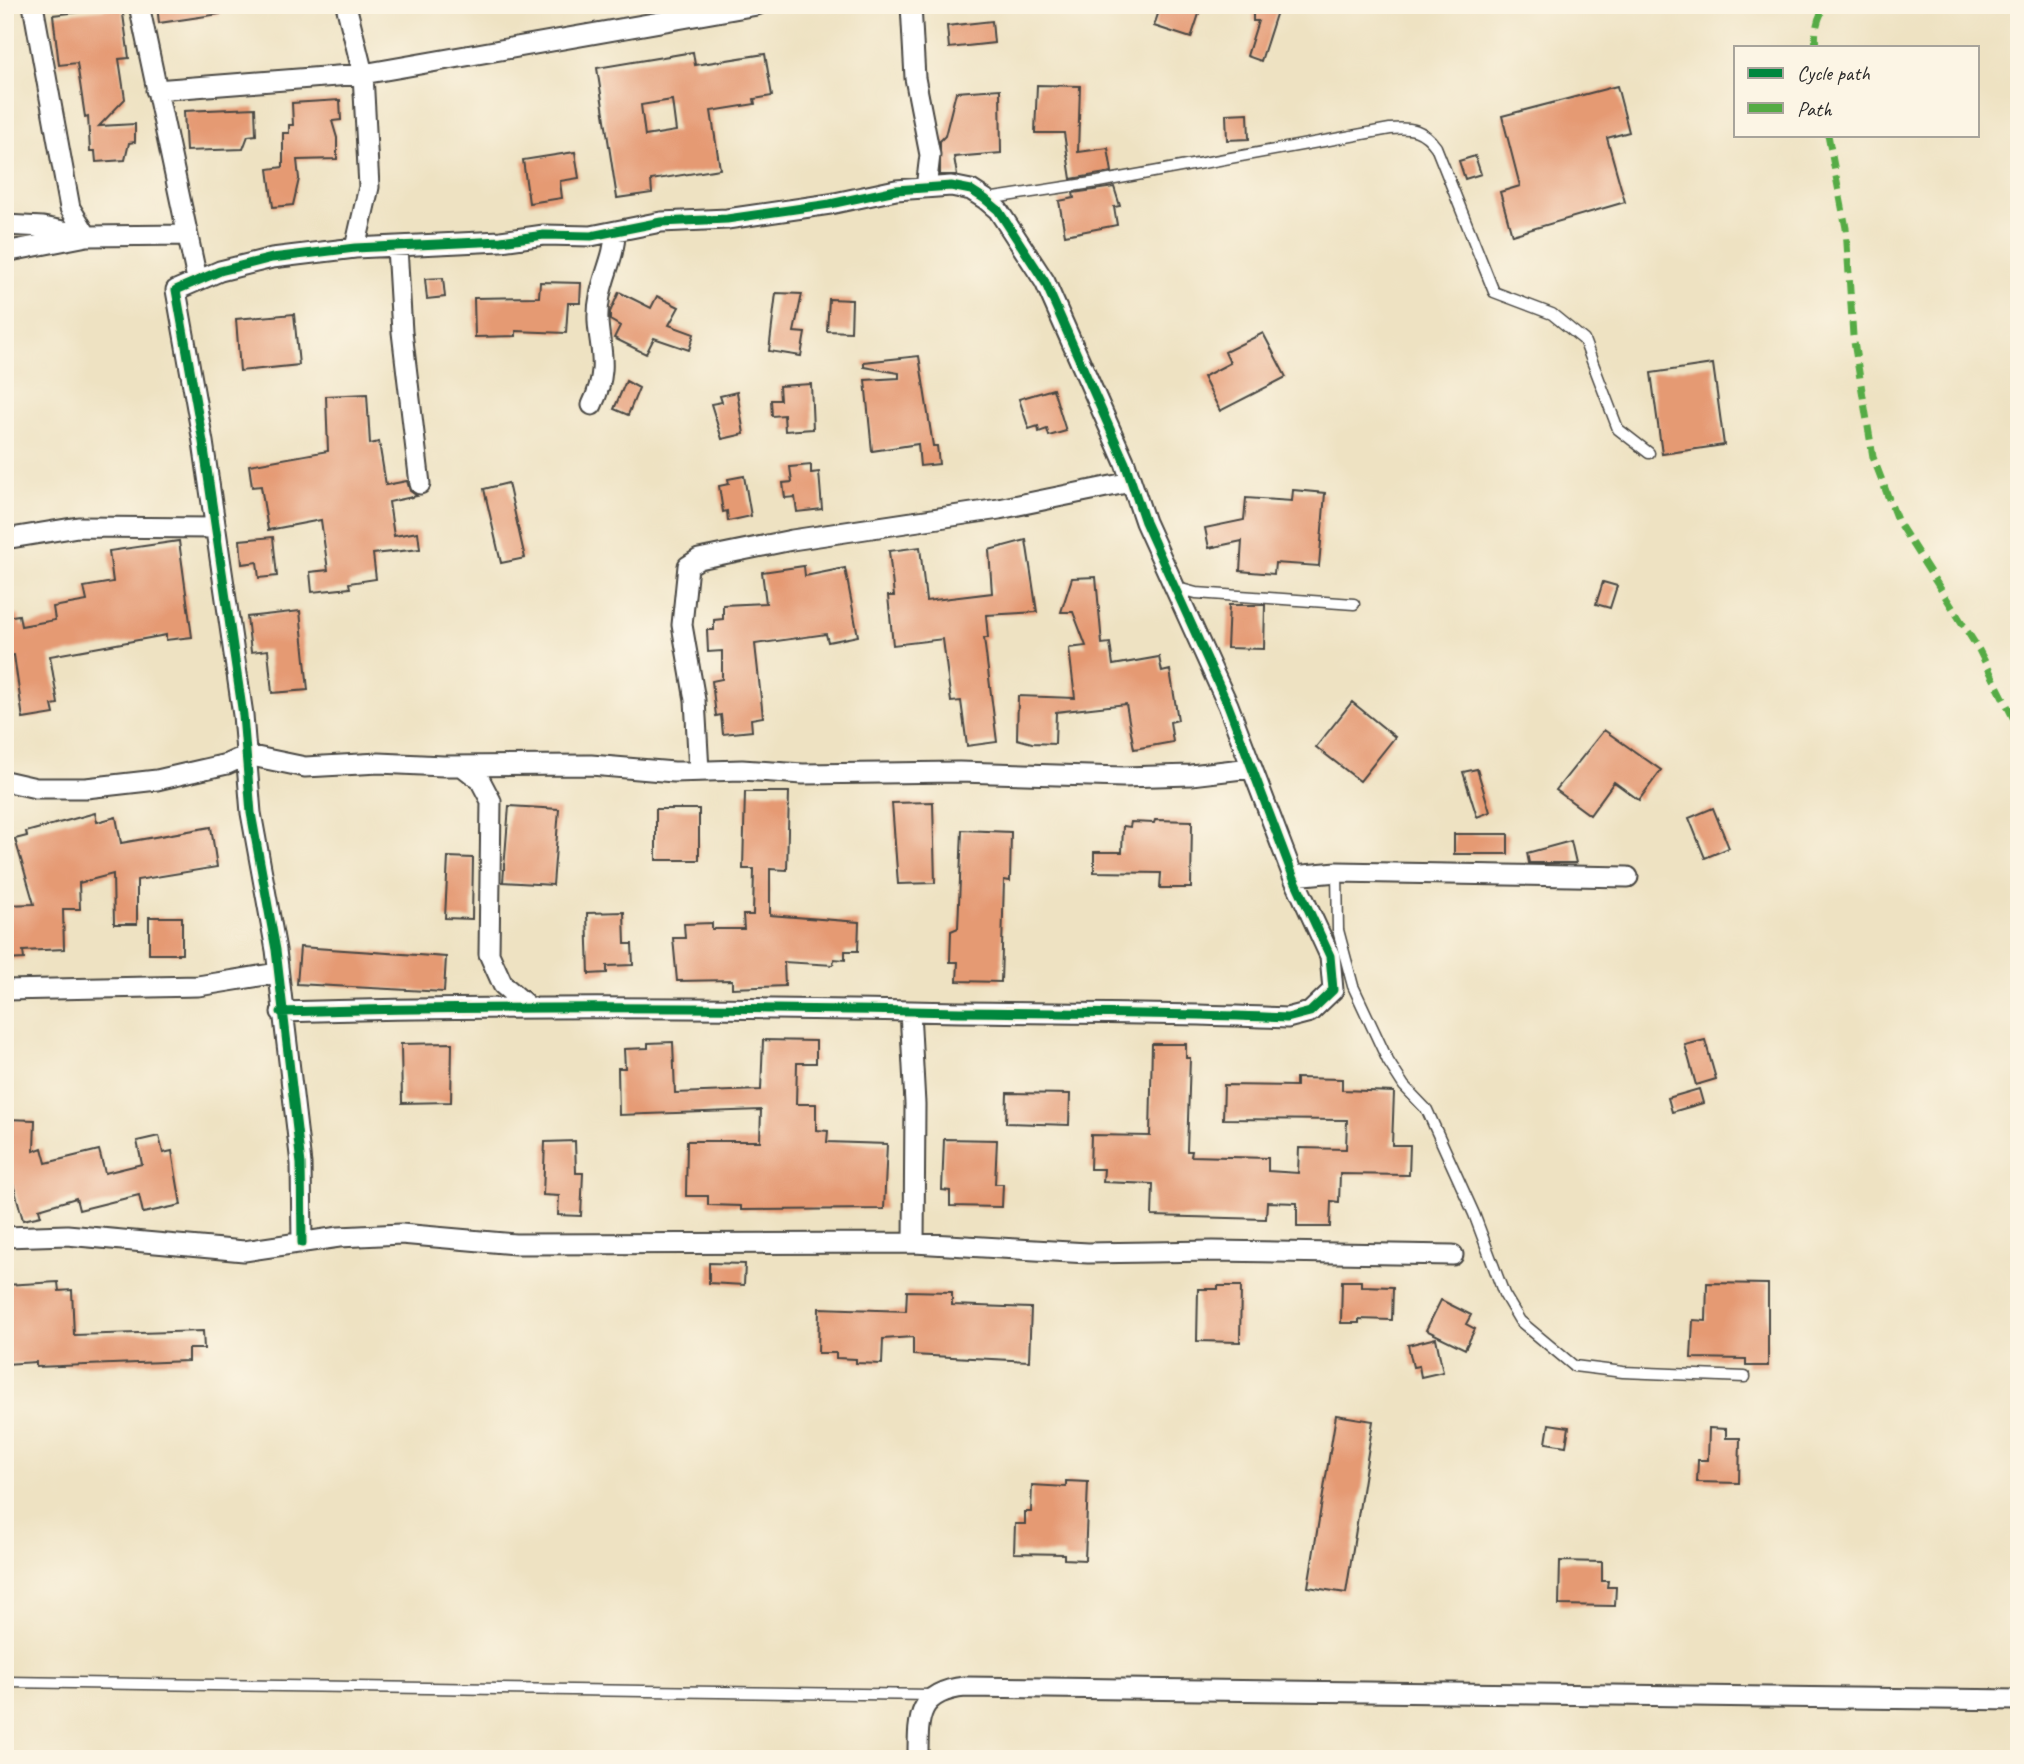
<svg xmlns="http://www.w3.org/2000/svg" width="2024" height="1764" font-family="Caveat,sans-serif">
<style>
.building{fill:#e59a73;fill-rule:evenodd}
.lines{fill:none;stroke-linecap:round;stroke-linejoin:round}
.lane-casing{stroke:#484642;stroke-width:13}
.street-casing{stroke:#484642;stroke-width:23}
.lane{stroke:#fff;stroke-width:10}
.street{stroke:#fff;stroke-width:19}
.quiet{stroke:#54ab44;stroke-width:7;stroke-dasharray:14 7;stroke-linecap:butt}
.cycleway-casing{stroke:#fcf5e5;stroke-width:13}
.cycleway{stroke:#00873e;stroke-width:9}
</style>
<rect width="100%" height="100%" fill="#fcf5e5"/>
<filter id="ink" filterUnits="userSpaceOnUse"><feTurbulence type="fractalNoise" baseFrequency=".0143" numOctaves="2"/><feDisplacementMap in="SourceGraphic" scale="14" xChannelSelector="R" yChannelSelector="G"/><feConvolveMatrix kernelMatrix="1 2 1 2 8 2 1 2 1" color-interpolation-filters="sRGB"/></filter>
<filter id="wash" filterUnits="userSpaceOnUse"><feTurbulence type="fractalNoise" baseFrequency=".00686" numOctaves="4" result="noise"/><feDisplacementMap in="SourceGraphic" scale="28" xChannelSelector="R" yChannelSelector="G"/><feGaussianBlur stdDeviation="1.57" result="paint"/><feColorMatrix in="noise" values="0 0 0 0 0 0 0 0 0 0 0 0 0 0 0 0 0 1.4 0 .05"/><feComposite in="paint" operator="in"/></filter>
<g filter="url(#wash)">
<rect width="100%" height="100%" fill="#eee2c2"/>
<g id="blocks">
<path class="building" d="M157,5H220V14L159,23Z
M1161,5H1202L1191,38L1154,26Z
M1253,5H1279L1261,61L1247,56L1258,21H1253Z
M122,7L129,58L119,59L125,99L99,126L135,124V142L129,143L125,160L96,162L95,151H90L88,116L85,117L77,63L59,65L53,15Z
M992,21L994,43L949,48L947,26Z
M693,52L695,65L765,54L772,96L754,99L755,104L711,111L720,169L651,180L652,193L617,198L597,68ZM672,100L676,131L645,136L641,105Z
M1037,85L1080,86L1078,152L1108,148L1112,172L1071,179L1064,133H1035Z
M1617,86L1629,132L1607,138L1625,202L1512,235L1500,192L1520,186L1502,116Z
M1000,89L1001,153L954,157L957,175H940V141L945,136L956,92Z
M340,100L341,120L332,121L337,138V159L297,160L299,179L293,205L273,207L268,169L283,167V133H289V125H293L292,103Z
M255,108L256,135L248,136L243,149L186,151L184,111Z
M1248,113L1249,139L1227,140L1226,114Z
M575,152L579,178L560,181L562,198L529,203L523,160Z
M1475,156L1481,174L1465,179L1459,161Z
M1114,187L1120,206L1114,207L1117,225L1065,235L1059,201L1074,198L1073,193Z
M443,278L445,297L427,299L425,279Z
M540,282L581,283L580,303H568L566,333L516,331V336L475,337L474,298L539,297Z
M619,292L651,308L657,296L679,307L669,325L694,334L689,350L654,338L646,354L614,338L620,326L610,320V312Z
M776,293L802,294L794,332L805,333L801,356L769,351Z
M829,299L852,300L851,332L827,331Z
M294,314L299,365L240,371L236,319Z
M1263,333L1286,377L1220,411L1203,377L1230,363L1225,352Z
M919,356L933,446H937L939,464L920,466L918,444L872,451L865,380L899,378V373L864,367V362Z
M1713,364L1724,445L1662,454L1651,373Z
M626,381L639,388L628,415L614,409Z
M811,384L813,429L785,431L784,415L772,416L771,400H780L779,386Z
M1053,389L1066,431L1049,436L1047,429L1039,432L1038,426L1029,429L1019,399Z
M737,392L744,434L722,439L711,404L722,402L720,396Z
M367,394L370,444L379,442L386,485L407,481L410,491L417,496L389,502L394,536L418,532L420,549L373,554L376,579L349,583L350,588L312,592L310,572L328,570L321,520L268,530L261,486L252,487L249,465L328,451L326,396Z
M811,465V473L819,472L822,509L797,512L795,497L785,498L783,483L792,482L790,467Z
M744,476L751,516L728,521L727,511L723,512L719,486L729,484L728,479Z
M508,483L525,558L501,563L484,489Z
M1293,490L1325,493L1319,566L1275,563L1274,574L1240,571L1242,541L1209,548L1205,528L1244,520L1246,498L1292,501Z
M273,537L277,576L259,578L257,562L242,564L240,540Z
M1026,540L1037,612L986,615L988,638H984L997,742L967,746L961,701L951,702L943,639L893,645L888,596H894L889,551L920,547L926,601L992,593L989,550Z
M179,541L192,637L166,640V635L50,656L58,704L52,705L54,714L23,719L14,655L5,656V617L19,615L21,626L55,620L53,607L87,601L84,587L113,582L109,551Z
M804,566L805,576L845,568L858,636L828,642L826,634L755,644L763,717L751,719L752,731L723,734L721,715L716,716L712,681L722,679V651L708,652L707,630H714V620L723,619V605L766,603L762,572Z
M1096,577L1102,644L1110,643L1113,665L1159,657L1162,672L1170,670L1178,720L1170,722L1173,742L1134,749L1126,704L1056,712L1055,744L1032,743L1017,739L1018,696L1075,698L1069,648L1086,646L1073,612H1061L1072,578Z
M1603,582L1617,586L1610,608L1596,604Z
M1229,605H1265L1264,649L1227,648Z
M300,611L308,690L272,693L268,650L251,652L247,617Z
M1352,702L1395,737L1360,781L1316,747Z
M1604,730L1661,770L1639,800L1614,782L1590,815L1556,790Z
M1477,769L1490,812L1477,817L1463,772Z
M745,792H789L787,870L770,869V915L859,922L858,951H845V960L834,959L833,965L784,962L785,986L732,988V980L677,981L673,938H685L684,924L712,923V929H744L743,915H753L754,869H743Z
M933,802L935,883L898,884L892,803Z
M509,806L559,809L553,885L503,882Z
M1713,808L1729,848L1705,858L1689,818Z
M656,809H699V860H656Z
M95,813L97,822L116,817L121,843L211,827L217,867L137,880V924H114L113,874L79,883L80,909H63L64,949L23,951L24,959L5,960V905L34,904L15,839L27,836L26,832Z
M1155,820L1192,821L1191,888H1160L1161,873L1094,872V852H1122L1123,826L1130,827L1131,822L1154,823Z
M962,830L1011,832L1010,881L1004,880L1001,982L957,981L958,962H950L951,931L958,928Z
M1454,834H1508V854H1454Z
M1571,841L1576,863H1529L1527,853Z
M448,857L473,858L472,919L445,918Z
M624,912L625,944H632L633,965L607,966V973L589,974L587,913Z
M149,917H182V954H149Z
M300,947L446,957L444,992L297,984Z
M763,1040L816,1041V1063H797L796,1104H816V1130L828,1131L827,1142L887,1144L884,1209L741,1210V1206L708,1205V1196H686L687,1141H760L761,1110L619,1115L618,1068H625L624,1049L648,1048V1043L673,1042L675,1093L761,1090Z
M1705,1040L1716,1079L1696,1085L1685,1045Z
M452,1043L451,1102L402,1103L401,1044Z
M1152,1044H1186V1058H1190L1187,1151H1192L1191,1156L1268,1158V1171L1298,1173L1299,1148L1346,1149L1347,1120L1223,1119L1224,1085L1296,1086V1078L1342,1079V1090L1394,1092L1392,1145H1410L1409,1175L1340,1174L1339,1202L1331,1201L1330,1227H1297V1203L1267,1202L1266,1219L1152,1216L1153,1184L1103,1182L1104,1169H1090L1091,1135L1150,1136Z
M1699,1089L1703,1103L1672,1112L1668,1098Z
M1007,1093L1070,1094L1069,1125L1006,1123Z
M5,1119L35,1120L34,1151L42,1148L46,1163L99,1150L105,1173L142,1164L137,1141L159,1136L163,1153L172,1151L181,1205L143,1213L139,1195L79,1210L76,1198L39,1209L41,1216L23,1220L5,1155Z
M944,1139L997,1140L995,1184H1003L1002,1207L950,1206V1191L942,1190Z
M575,1141L576,1173H583L581,1216L558,1215L559,1196L543,1195L545,1142Z
M709,1263L745,1264L744,1285L709,1283Z
M1342,1281H1361V1286L1393,1287L1392,1320L1359,1319V1323H1341Z
M58,1282L59,1291L72,1290L74,1335L203,1331L204,1349H188V1361L36,1367V1362L5,1364V1285Z
M1707,1283L1768,1284V1366H1746V1359L1691,1358L1693,1320L1706,1321Z
M1218,1286H1241L1240,1342L1197,1341L1198,1289H1218Z
M907,1291L952,1292V1305L1031,1308L1029,1361L913,1355V1337L883,1339L882,1364L856,1363V1359L836,1358V1353H818L819,1308L906,1311Z
M1441,1300L1471,1315L1466,1324L1475,1329L1465,1349L1426,1330Z
M1436,1338L1443,1372L1421,1377L1419,1366L1413,1367L1408,1345Z
M1336,1415L1373,1421L1346,1593L1308,1587Z
M1549,1424L1569,1427L1566,1446L1546,1443Z
M1709,1428L1726,1429V1438H1740L1739,1483L1697,1482L1698,1460H1708Z
M1066,1481L1088,1482L1085,1560L1064,1559V1554L1014,1553L1015,1524H1025V1512H1031L1032,1485L1066,1487Z
M1560,1561L1602,1562V1581H1608L1607,1587H1616L1615,1606L1559,1605Z"/>
</g>
</g>
<g filter="url(#ink)">
<use href="#blocks" fill-opacity="0" stroke="#484642" stroke-width="2"/>
<g class="lines">
<defs>
<path id="lane" d="M987,199L1098,182L1390,129C1411,127 1423,129 1436,147L1494,292L1552,314L1584,340L1618,429L1649,453
M1174,587L1196,593L1354,604
M1337,872L1338,930L1353,986L1388,1061L1404,1086L1427,1110L1474,1214L1504,1294L1520,1321L1574,1366L1623,1372L1745,1377
M5,1682L932,1695"/>
<path id="street" d="M33,5L70,208L87,236L187,235
M139,5L197,279
M346,5L363,74L369,187L355,248
M911,5L915,78L930,155L926,188
M156,90L363,74L757,5
M5,225L43,227L79,234
M397,247L402,332L420,484
M5,252L87,236
M592,405C615,357 591,339 600,296C604,273 615,256 615,232
M5,539L78,527L215,528
M462,766L480,780L491,801L489,954L503,985L530,1008
M699,771L695,700L682,625L688,566L699,559L792,540L999,509L1131,482
M5,781L36,788H86L157,780L227,764L247,755L305,767L379,763L443,766L591,765L674,772L742,770L803,774L959,772L1123,777L1191,775L1251,768
M1293,876L1337,872L1628,877
M5,990L198,986L278,973
M910,1011L915,1104L914,1243
M281,1012C491,1006 701,1007 911,1011C1037,1014 1162,1012 1287,1018L1310,1012L1333,990L1330,956L1293,876L1228,705L1145,522L1125,463L1045,282L998,210L985,199L971,190L951,186L896,190L830,204L727,219L661,222L591,236L544,235L501,241L355,248L272,258L220,271L176,290L203,442L243,715L251,813L276,950L301,1164L302,1243
M5,1237L67,1235L244,1251L339,1237L401,1234L515,1244L914,1243L1088,1253L1213,1251L1453,1255
M918,1759C918,1717 917,1692 965,1687L2019,1700"/>
</defs>
<use href="#lane" class="lane-casing"/>
<use href="#street" class="street-casing"/>
<use href="#lane" class="lane"/>
<use href="#street" class="street"/>
<path class="quiet" d="M1816,47C1814,33 1817,17 1826,5
M1828,135L1846,228L1853,336L1873,457L1897,520L1979,650L2019,729"/>
<defs>
<path id="cycleway" d="M281,1012C491,1006 701,1007 911,1011C1037,1014 1162,1012 1287,1018L1310,1012L1333,990L1330,956L1293,876L1228,705L1145,522L1125,463L1045,282L998,210L985,199L971,190L951,186L896,190L830,204L727,219L661,222L591,236L544,235L501,241L355,248L272,258L220,271L176,290L203,442L243,715L251,813L276,950L301,1164L302,1243"/>
</defs>
<use href="#cycleway" class="cycleway-casing"/>
<use href="#cycleway" class="cycleway"/>
</g>
</g>
<rect width="2024" height="1764" fill="none" stroke="#fcf5e5" stroke-width="28"/>
<rect x="1734" y="46" width="245" height="91" fill="#fcf5e5" stroke="#a8a49b" stroke-width="2"/>
<rect x="1748" y="68" width="35" height="10" fill="#00873e" stroke="#a8a49b" stroke-width="2"/>
<text x="1797" y="80" font-size="21" fill="#2b2b2b">Cycle path</text>
<rect x="1748" y="103" width="35" height="10" fill="#54ab44" stroke="#a8a49b" stroke-width="2"/>
<text x="1797" y="116" font-size="21" fill="#2b2b2b">Path</text>
</svg>
